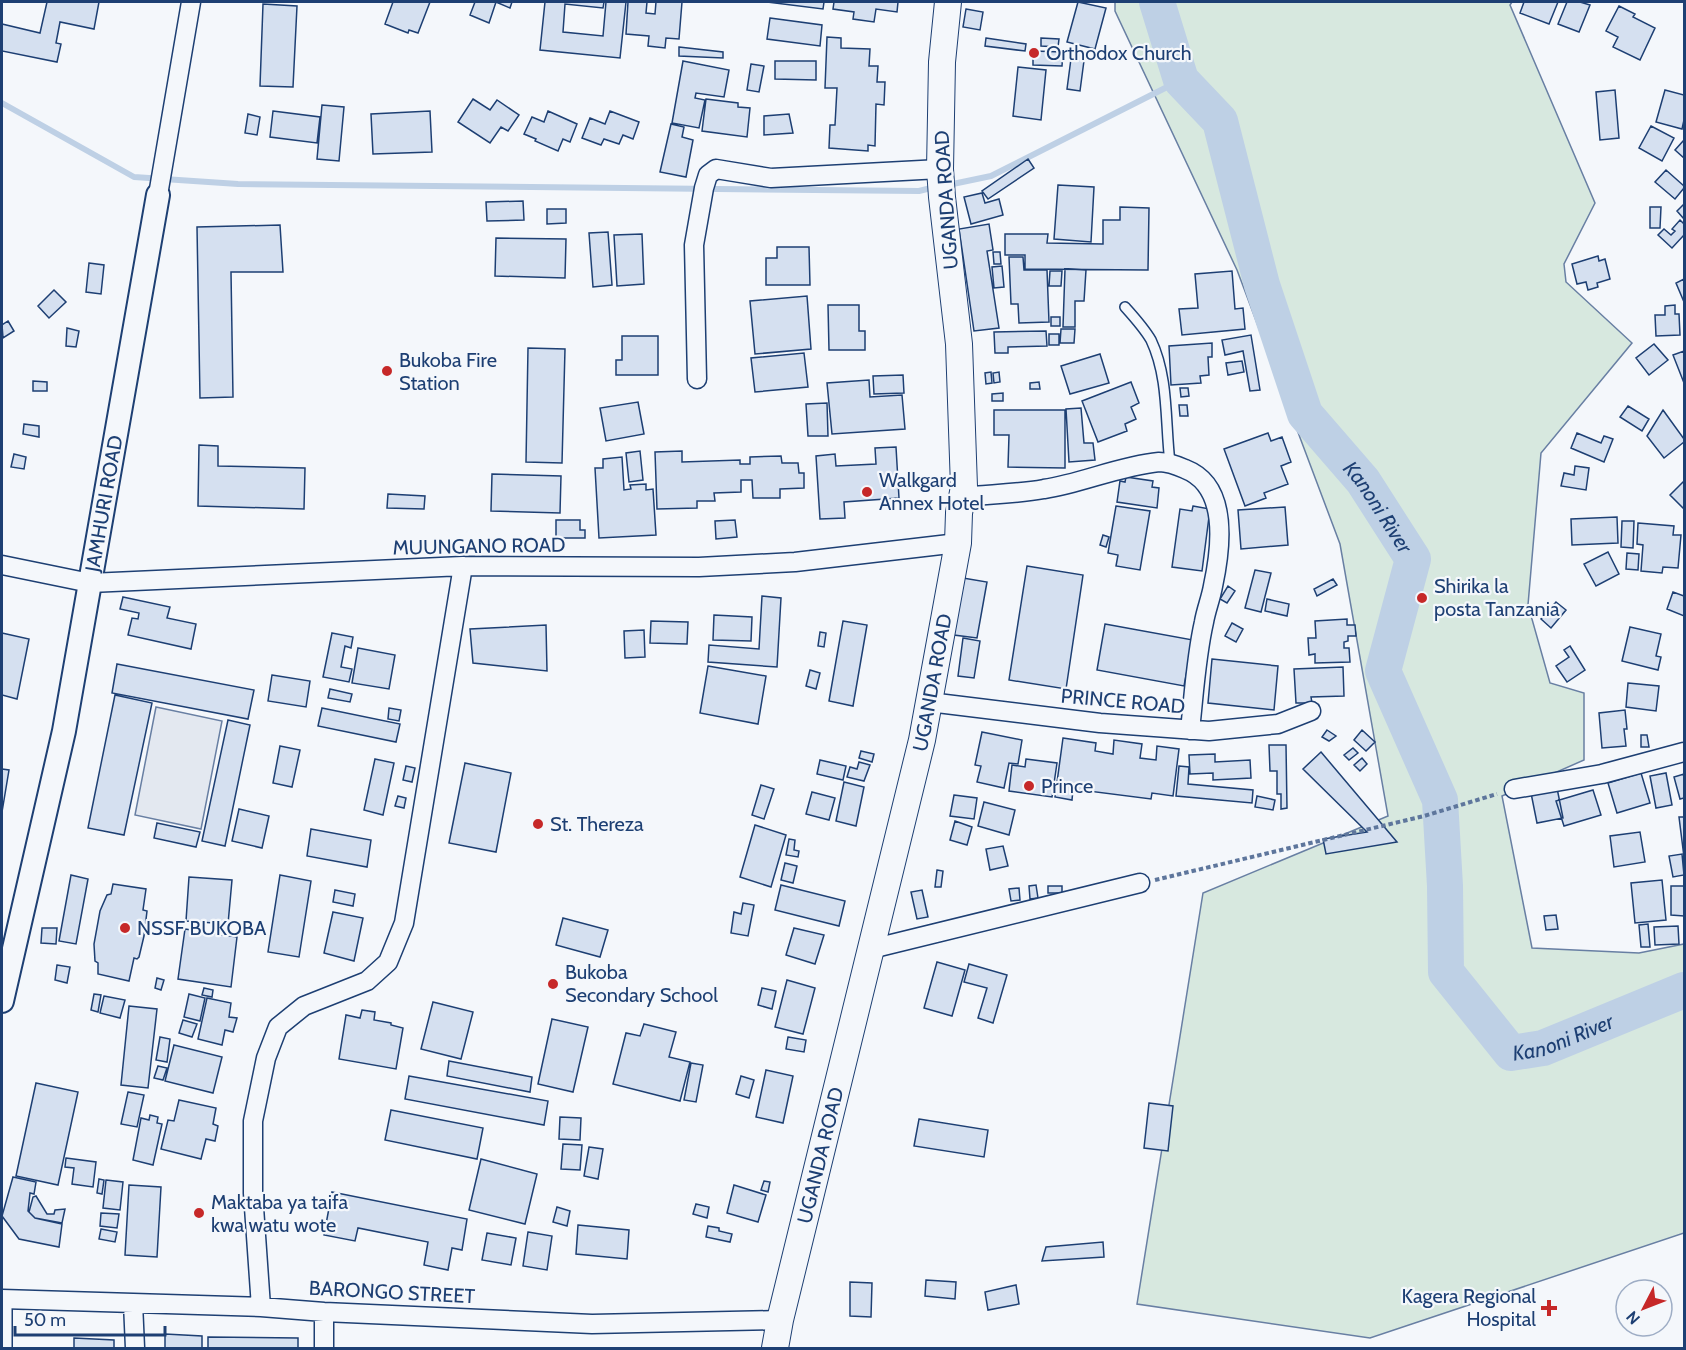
<svg xmlns="http://www.w3.org/2000/svg" width="1686" height="1350" font-family="Cabin,sans-serif">
<style>
.green{fill:#d7e8df;stroke:#687fa3;stroke-width:1.5}
.parking{fill:#e3e8f0;stroke:#687fa3;stroke-width:1.5}
.lines{fill:none;stroke-linecap:round;stroke-linejoin:round}
.stream{stroke:#bed0e5;stroke-width:6}
.river{stroke:#bed0e5;stroke-width:36}
.building{fill:#d5e0f0;stroke:#1d3f73;stroke-width:1.5}
.service-casing{stroke:#1d3f73;stroke-width:12}
.minor-casing{stroke:#1d3f73;stroke-width:21}
.tertiary-casing{stroke:#1d3f73;stroke-width:26}
.secondary-casing{stroke:#1d3f73;stroke-width:28}
.path{stroke:#5e769c;stroke-width:4;stroke-dasharray:4.5 3;stroke-linecap:butt}
.service{stroke:#f4f7fb;stroke-width:9}
.minor{stroke:#f4f7fb;stroke-width:18}
.tertiary{stroke:#f4f7fb;stroke-width:22}
.secondary{stroke:#f4f7fb;stroke-width:26}
.poi-dot{fill:#c62828;stroke:#f4f7fb;stroke-width:2}
.labels{text-anchor:middle;dominant-baseline:central;stroke-width:4.5;stroke-linejoin:round;paint-order:stroke}
.poi-label{font-size:20px;fill:#1d3f73;stroke:#f4f7fb;text-anchor:start}
.street-label{font-size:20px;fill:#1d3f73;stroke:#f4f7fb}
.water-label{font-size:21px;font-style:italic;fill:#1d3f73;stroke:#f4f7fb}
</style>
<rect width="100%" height="100%" fill="#f4f7fb"/>
<path class="green" d="M1115,2H1512L1510,5L1595,203L1564,264L1566,282L1632,343L1541,453L1528,605L1550,683L1584,693V760L1502,796L1532,948L1639,953L1684,944V1233L1370,1338L1137,1304L1203,893L1388,816L1340,544L1237,270L1115,11Z"/>
<path class="parking" d="M156,707L222,721L201,829L135,815Z"/>
<g class="lines">
<path class="stream" d="M2,103L134,177L238,184L919,191L935,187
M948,185L991,176L1181,80"/>
<path class="river" id="s1" d="M1157,2L1181,80L1220,121L1262,285L1305,414L1363,481L1413,559L1383,671L1440,800L1445,886L1446,972L1511,1053L1543,1048L1684,990"/>
</g>
<path class="building" d="M47,2H99L94,29L60,22L56,43L61,44L57,62L2,51V24L40,33Z
M393,2H430L418,33L409,30L408,33L385,24Z
M475,2H512L510,8L496,2L489,23L470,15Z
M545,2H604L603,8L565,4L563,32L603,36L606,2H626L620,58L540,50Z
M628,2H647L646,13L655,14L656,2H682L679,39L666,38L665,48L648,46L649,36L626,34Z
M767,2H824L823,9Z
M834,2H898L897,12L876,9L874,22L853,19L854,12L833,9Z
M1078,2L1106,8L1095,49L1067,42Z
M1524,2H1558L1549,24L1520,13Z
M1567,2H1580L1590,5L1579,32L1558,24Z
M263,4L297,6L293,87L260,86Z
M1619,6L1635,14L1633,17L1655,28L1640,60L1613,47L1618,37L1606,31Z
M966,9L983,12L980,30L963,27Z
M770,18L822,25L820,46L767,39Z
M827,37L841,38V48L870,49L869,66H878L877,82H885L884,105L876,104L875,146L868,145V151L829,148L830,125H835L837,88H825Z
M986,38L1026,44L1025,51L985,46Z
M1041,38L1059,39L1058,47L1041,46Z
M679,47L723,52V58L679,56Z
M1033,51L1063,52L1062,66L1033,65Z
M1072,51L1085,53L1080,91L1067,89Z
M683,61L729,70L724,97L696,93L695,98L705,100L699,128L672,123Z
M775,61H816V80L775,79Z
M751,64L764,66L759,92L747,90Z
M1018,67L1046,70L1041,120L1013,116Z
M1615,90L1619,138L1600,140L1596,92Z
M1665,90L1684,95V120L1682,129L1656,122Z
M473,99L490,110L497,100L519,115L508,131L501,127L490,143L458,122Z
M706,99L738,103V107L750,108L747,137L702,131Z
M322,105L344,107L339,161L317,159Z
M273,111L320,117L317,143L270,137Z
M430,111L432,152L373,154L371,114Z
M548,111L577,124L570,142L563,139L558,151L535,141L536,139L524,134L532,117L544,122Z
M610,111L639,122L633,139L623,135L619,144L604,139L601,145L582,138L590,118L605,124Z
M248,114L260,117L257,135L245,133Z
M789,114L793,133L764,135V116Z
M671,124L684,127L682,137L693,140L686,177L660,172Z
M1651,126L1674,138L1662,161L1639,148Z
M1684,140V158L1675,150Z
M1028,159L1034,168L988,199L982,191Z
M1666,170L1684,186V188L1675,199L1655,182Z
M1058,185L1094,187L1091,242L1054,239Z
M982,193L985,203L999,199L1003,215L971,224L964,197Z
M523,201L524,220L487,221L486,202Z
M1684,204V219L1677,211Z
M1120,207L1149,208L1148,270L1025,269V255H1005V234H1048L1047,243L1103,244V220H1120Z
M1650,207H1661L1660,228H1650Z
M547,209H566V223L547,224Z
M1680,220L1684,224V235L1672,248L1658,235L1664,229L1671,235L1675,231L1672,229Z
M989,224L993,250L987,251L999,328L974,331L959,229Z
M280,225L283,272H231L233,397L200,398L197,227Z
M608,232L612,285L593,287L589,233Z
M642,234L644,284L617,286L614,235Z
M496,238L566,239L565,278L495,276Z
M777,247H809L810,285H766V258H777Z
M993,252H1000L1001,264H994Z
M1598,256L1599,261L1605,259L1610,279L1597,283L1598,287L1588,290L1586,282L1577,284L1572,264Z
M1009,257H1023L1024,270H1047L1049,322L1019,323L1018,304H1011Z
M89,263L104,265L101,294L86,292Z
M1002,266L1004,287L994,288L992,267Z
M1065,269L1086,270L1084,301H1075V327H1063Z
M1050,271H1062L1061,286H1049Z
M1232,271L1235,309L1243,308L1245,329L1182,335L1179,309L1198,308L1195,274Z
M1684,279V302L1676,283Z
M54,290L66,302L49,318L38,306Z
M807,296L811,349L755,354L750,301Z
M828,305H859V331H865V350H829Z
M1675,305V314H1679L1680,335L1656,336L1655,315H1665V306Z
M1051,317H1060V326H1051Z
M8,321L14,331L3,338L2,325Z
M67,328L79,331L76,347L66,346Z
M1061,329H1075L1074,343H1060Z
M1046,331L1047,346L1008,347V353H995L994,332Z
M1049,334H1059V345H1049Z
M1251,335L1260,390L1250,391L1243,351L1225,355L1222,340Z
M622,336H658V375H616V360H622Z
M1212,343V357H1208L1209,375L1200,376L1201,383L1171,385L1169,346Z
M1654,344L1668,360L1649,375L1636,358Z
M528,348L565,349L562,463L526,462Z
M1684,351V383L1673,355Z
M804,353L808,387L755,392L751,358Z
M1100,354L1109,383L1070,394L1061,366Z
M1242,361L1244,372L1228,375L1226,363Z
M991,372L992,383L986,384L985,373Z
M999,372L1000,382L994,383L993,373Z
M903,375L904,393L874,394L873,376Z
M869,380L870,397L902,395L905,429L832,434L827,383Z
M33,381L47,382V391H33Z
M1039,382L1040,389H1030V383Z
M1131,382L1139,403L1131,407L1136,419L1125,424L1127,431L1098,442L1082,401Z
M1180,388H1188L1189,396L1181,397Z
M1003,393V401H992V394Z
M638,402L644,434L606,441L600,408Z
M827,403L828,436H808L806,404Z
M1179,405H1187L1188,416H1180Z
M1628,406L1649,419L1642,431L1620,417Z
M1081,408L1084,443H1093L1095,460L1069,462L1066,409Z
M994,410H1065V468L1008,467L1009,435H994Z
M1663,410L1684,439V442L1664,458L1647,436Z
M24,424L39,426V437L23,434Z
M1268,433L1271,441L1282,437L1291,462L1281,466L1288,484L1264,493L1266,498L1245,506L1224,449Z
M1577,433L1601,443L1604,436L1613,439L1604,462L1571,448Z
M199,445L218,446V466L305,468L304,509L198,506Z
M896,447L899,498L844,502L845,518L820,519L816,456L835,454L836,466L876,464L875,448Z
M640,451L643,480L629,482L626,453Z
M682,451V462L740,460V464H750V457L781,456L782,463H798L799,473H804V488L780,489V498H753L752,480H741V492L714,493L715,501H697V508L657,509L655,452Z
M14,454L26,457L24,469L11,467Z
M622,457L624,490L631,489L630,485L646,484V490L653,489L656,535L599,538L595,468H603V459Z
M1575,466L1589,468L1586,490L1561,486L1564,473L1574,475Z
M492,474L561,476L560,513L491,511Z
M1126,477L1153,481L1152,487L1159,488L1157,508L1117,502L1120,481L1125,482Z
M1684,481V509L1670,495Z
M388,494L425,496L424,509L387,508Z
M1116,506L1150,511L1140,570L1116,566L1118,555L1108,553Z
M1193,506L1210,509L1202,571L1172,567L1180,509L1192,511Z
M1285,507L1288,545L1241,549L1238,510Z
M1617,517L1618,543L1572,545L1571,519Z
M556,520H580V530H585V538H556Z
M735,520L737,537L716,539L715,521Z
M1622,521H1634L1633,548L1621,547Z
M1638,523L1674,526L1673,535H1681L1678,568L1663,567L1662,573L1641,571L1643,545L1637,544Z
M1103,535L1109,537L1106,547L1100,545Z
M1608,552L1619,574L1596,586L1584,564Z
M1627,553L1639,554L1638,570L1626,569Z
M1027,566L1083,575L1066,689L1009,680Z
M1255,570L1271,573L1261,612L1245,608Z
M963,578L987,582L977,638L954,635Z
M1333,579L1337,585L1317,596L1314,589Z
M1228,586L1235,591L1227,603L1220,599Z
M1673,592L1684,596V616L1667,609Z
M762,596L781,598L777,667L708,662L709,645L759,649Z
M123,597L170,607L167,618L196,624L191,649L128,635L132,618L138,619L139,613L120,609Z
M1267,599L1289,604L1287,616L1265,611Z
M1556,602L1566,610L1551,628L1541,619Z
M714,615L752,617L751,641L713,640Z
M1347,619V625H1355L1356,636H1348V641L1344,642V648H1349L1350,662L1315,663V654L1309,655L1308,638H1316L1315,621Z
M651,621L688,622L687,644L650,643Z
M843,621L867,625L853,706L829,701Z
M1232,623L1243,629L1236,642L1225,636Z
M1105,624L1193,640L1184,686L1097,670Z
M546,625L547,671L473,663L470,629Z
M1630,627L1661,634L1656,656L1661,657L1658,670L1622,661Z
M644,630L645,657L625,658L624,631Z
M820,632L826,633L824,647L818,646Z
M2,633L29,639L17,699L2,695Z
M332,633L353,637L351,648L345,646L341,667L352,669L349,682L323,677Z
M963,638L980,641L974,678L958,676Z
M1570,646L1585,670L1567,682L1556,666L1569,657L1564,650Z
M358,648L395,655L389,689L352,683Z
M1212,659L1278,666L1274,710L1208,703Z
M117,664L254,690L248,719L112,693Z
M708,666L766,676L758,724L700,713Z
M1343,667L1344,696L1311,697L1312,703H1296L1294,669Z
M810,670L820,673L816,689L806,686Z
M272,675L310,681L306,707L268,701Z
M1628,683L1659,686L1656,711L1626,707Z
M330,689L352,694L350,702L328,698Z
M115,695L152,703L124,835L88,828Z
M322,708L400,724L396,742L318,726Z
M389,708L401,710L399,721L388,719Z
M1625,710L1627,729H1624L1626,746L1602,748L1599,713Z
M228,720L250,725L225,846L202,841Z
M1327,730L1336,736L1329,741L1322,737Z
M1362,730L1375,742L1366,751L1354,740Z
M982,732L1022,740L1018,764L1009,763L1004,788L977,782L981,766L975,765Z
M1641,735H1647L1649,747H1641Z
M1063,738L1096,743L1095,751L1113,754L1114,740L1142,744L1140,758L1156,760L1157,746L1179,749L1173,796L1152,793L1151,799L1073,789L1072,800L1055,797Z
M1269,745H1286L1287,808L1281,809V794H1277V771H1270Z
M280,746L300,750L292,787L273,783Z
M1353,748L1358,753L1349,760L1344,755Z
M861,751L874,754L872,762L859,758Z
M1321,752L1397,842L1326,854L1323,839L1367,832L1303,769Z
M1215,754V762L1250,760L1251,778L1213,780V773L1190,774L1189,755Z
M1362,758L1367,764L1360,771L1354,765Z
M375,759L394,763L383,815L364,810Z
M1026,759L1057,763L1052,797L1009,791L1012,765L1025,767Z
M820,760L846,766L843,780L817,774Z
M859,762L870,765L864,781L847,777L850,767L857,769Z
M465,763L511,773L496,852L449,843Z
M406,766L415,768L412,782L403,780Z
M1179,766L1189,767L1188,784L1253,790L1252,803L1176,796Z
M2,769L9,770L2,812Z
M1641,773L1650,803L1617,813L1608,783Z
M1666,773L1672,805L1656,808L1650,776Z
M1684,774V798L1680,799L1674,777Z
M844,782L864,787L856,826L836,821Z
M761,785L774,789L764,819L752,815Z
M1557,788L1563,818L1537,823L1531,793Z
M1593,790L1601,815L1564,826L1556,801Z
M812,792L835,798L829,820L806,814Z
M954,795L977,798L974,819L950,816Z
M398,796L406,798L404,808L395,806Z
M1257,796L1275,800L1273,810L1255,807Z
M984,802L1015,810L1009,835L978,826Z
M239,809L269,816L262,848L232,841Z
M1679,817H1684V857Z
M955,821L972,827L967,845L950,840Z
M157,823L200,832L196,847L154,838Z
M755,825L786,835L771,887L740,877Z
M311,829L371,840L367,867L307,856Z
M1640,832L1645,862L1614,867L1610,836Z
M789,839L795,840L794,850L799,851L798,857L786,855Z
M1003,846L1008,866L990,870L986,849Z
M1682,854L1684,875L1673,877L1669,856Z
M785,863L797,866L793,883L781,880Z
M937,870L943,871L941,887H935Z
M71,875L88,879L76,944L59,941Z
M280,875L311,881L299,957L268,952Z
M189,877L232,880L228,924L186,921Z
M1662,880L1666,920L1635,923L1631,883Z
M113,884L146,889L143,910L147,911L144,936L139,957L137,959L134,958L129,981L98,974V963L95,961L94,944L100,911L107,895L111,894Z
M781,885L845,901L839,926L775,910Z
M1036,885L1038,898L1030,899L1029,886Z
M1048,886H1062V893H1048Z
M1671,886H1684V916L1671,915Z
M1019,888L1020,900L1011,901L1009,889Z
M335,890L355,894L353,906L333,902Z
M922,890L928,917L917,919L911,892Z
M743,903L754,905L748,936L731,933L734,912L741,914Z
M333,912L363,918L354,961L324,953Z
M1556,915L1558,929L1546,930L1544,916Z
M563,918L608,930L600,957L556,945Z
M1648,924L1650,947H1641L1639,925Z
M1678,926L1679,944L1655,945L1654,927Z
M42,928H57L56,944L41,943Z
M794,928L824,935L815,964L786,955Z
M185,929L237,937L231,987L178,979Z
M937,962L965,970L952,1016L924,1008Z
M969,964L1007,975L993,1023L978,1018L987,988L964,982Z
M57,965L70,967L67,983L55,980Z
M157,978L164,980L161,990L155,988Z
M787,980L815,988L803,1034L775,1027Z
M204,988L213,990L212,997L202,995Z
M762,988L776,991L772,1009L758,1005Z
M94,994L101,995L98,1012L91,1010Z
M189,994L205,998L200,1021L184,1017Z
M104,996L125,1000L120,1018L100,1013Z
M207,998L231,1003L229,1017L237,1018L233,1032L225,1030L222,1045L198,1039Z
M433,1002L473,1012L461,1059L421,1049Z
M129,1006L157,1009L148,1088L121,1085Z
M362,1010L375,1012L374,1020L391,1023V1025L403,1028L396,1069L339,1059L346,1015L360,1018Z
M552,1019L588,1027L573,1092L538,1084Z
M183,1020L197,1024L192,1037L179,1033Z
M644,1024L676,1032L669,1057L690,1062L680,1101L613,1084L626,1033L640,1036Z
M160,1037L170,1039L167,1062L156,1060Z
M788,1037L806,1040L804,1052L786,1049Z
M174,1045L222,1057L213,1093L165,1081Z
M449,1061L532,1077L530,1092L447,1076Z
M691,1063L703,1065L696,1102L684,1100Z
M158,1066L167,1068L163,1080L154,1078Z
M766,1070L793,1076L783,1123L756,1117Z
M409,1076L548,1101L544,1125L405,1099Z
M741,1076L754,1080L749,1098L736,1094Z
M36,1083L78,1092L58,1185L16,1176Z
M128,1092L144,1095L137,1127L121,1124Z
M179,1100L216,1108L213,1124L218,1126L215,1141L206,1139L201,1159L161,1149L168,1120L174,1121Z
M1149,1103L1173,1106L1168,1151L1144,1148Z
M391,1110L483,1128L477,1159L385,1140Z
M150,1115L158,1117L157,1123L162,1124L153,1165L133,1160L141,1118L149,1120Z
M560,1117L581,1118L580,1140L559,1139Z
M919,1119L988,1130L984,1157L914,1146Z
M563,1144L582,1145L580,1170L561,1169Z
M589,1147L603,1149L598,1179L584,1176Z
M66,1158L96,1162L93,1187L72,1184L74,1168L65,1167Z
M481,1159L537,1174L525,1224L469,1210Z
M13,1177L36,1182L34,1194L30,1193L28,1211L35,1218L62,1224L59,1247L19,1239L2,1216Z
M99,1179L104,1180L102,1194L97,1193Z
M106,1180L123,1182L120,1210L103,1208Z
M764,1181L770,1182L768,1192L761,1190Z
M129,1185L161,1187L157,1257L125,1255Z
M734,1185L766,1195L758,1222L727,1213Z
M332,1192L467,1219L462,1250L452,1248L448,1270L424,1265L428,1242L358,1228L355,1241L324,1235Z
M36,1196L47,1214H54L55,1210L65,1209L62,1223L35,1218L29,1212L33,1197Z
M696,1204L709,1207L707,1218L693,1214Z
M557,1207L570,1211L567,1226L553,1222Z
M101,1213L119,1214L117,1228L100,1226Z
M578,1225L629,1230L627,1259L576,1254Z
M708,1226L719,1228V1231L732,1234L730,1242L706,1237Z
M101,1229L117,1232L115,1242L99,1239Z
M528,1232L552,1236L547,1270L523,1266Z
M487,1233L516,1238L511,1265L482,1260Z
M1103,1242L1104,1257L1042,1261L1046,1247Z
M926,1280L956,1282L955,1299L925,1296Z
M850,1282L872,1283L871,1317L850,1316Z
M1016,1285L1019,1304L988,1310L985,1292Z
M165,1334L202,1336V1348H165Z
M208,1337L298,1338V1348H208Z
M74,1338L114,1340V1348H74Z"/>
<g class="lines">
<defs>
<path id="service" d="M1125,307C1134,317 1144,328 1151,340C1169,378 1165,422 1170,463
M7,1299V1348"/>
<path id="minor" d="M158,195L191,2
M697,379L694,245L704,188L708,175L716,169L771,178L940,169
M962,497C989,494 1017,494 1044,489C1083,483 1119,466 1159,462C1168,462 1176,465 1185,469C1229,486 1221,549 1213,586C1211,598 1206,610 1204,622C1196,657 1194,694 1190,730
M2,565L90,583L463,566L699,567L795,562L958,543
M929,702L1100,723L1209,731L1278,724L1311,711
M1514,789L1602,774L1684,752
M871,949L1140,883
M2,1299L261,1307L324,1312L592,1324L780,1320
M133,1303L135,1348
M261,1307L253,1193V1121L266,1058L278,1027L304,1006L367,981L388,962L404,923L463,566
M324,1348V1312"/>
<g id="tertiary">
<path id="s2" d="M2,1001L64,731L158,195"/>
</g>
<g id="secondary">
<path id="s3" d="M775,1348L780,1320L922,740L958,543L959,513L964,487L959,344L942,197L940,169L942,62L948,2"/>
</g>
</defs>
<use href="#service" class="service-casing"/>
<use href="#minor" class="minor-casing"/>
<use href="#tertiary" class="tertiary-casing"/>
<use href="#secondary" class="secondary-casing"/>
<path class="path" d="M1155,880L1424,816L1497,794"/>
<use href="#service" class="service"/>
<use href="#minor" class="minor"/>
<use href="#tertiary" class="tertiary"/>
<use href="#secondary" class="secondary"/>
</g>
<g class="poi-dot">
<circle cx="1034" cy="53" r="6"/>
<circle cx="387" cy="371" r="6"/>
<circle cx="867" cy="492" r="6"/>
<circle cx="1422" cy="598" r="6"/>
<circle cx="1029" cy="786" r="6"/>
<circle cx="538" cy="824" r="6"/>
<circle cx="125" cy="928" r="6"/>
<circle cx="553" cy="984" r="6"/>
<circle cx="199" cy="1213" r="6"/>
<path d="M1546 1299h6v6h6v6h-6v6h-6v-6h-6v-6h6z"/>
</g>
<g class="labels">
<g class="poi-label">
<text x="1046" y="53">Orthodox Church</text>
<text x="399" y="360">Bukoba Fire<tspan x="399" dy="23">Station</tspan></text>
<text x="879" y="480">Walkgard<tspan x="879" dy="23">Annex Hotel</tspan></text>
<text x="1434" y="586">Shirika la<tspan x="1434" dy="23">posta Tanzania</tspan></text>
<text x="1041" y="786">Prince</text>
<text x="550" y="824">St. Thereza</text>
<text x="137" y="928">NSSF BUKOBA</text>
<text x="565" y="972">Bukoba<tspan x="565" dy="23">Secondary School</tspan></text>
<text x="211" y="1202">Maktaba ya taifa<tspan x="211" dy="23">kwa watu wote</tspan></text>
<text x="1536" y="1296" text-anchor="end">Kagera Regional<tspan x="1536" dy="23">Hospital</tspan></text>
</g>
<g class="street-label">
<text transform="translate(946 200) rotate(-94)">UGANDA ROAD</text>
<text stroke="none"><textPath href="#s2" startOffset="508">JAMHURI ROAD</textPath></text>
<text transform="translate(479 546) rotate(-1)">MUUNGANO ROAD</text>
<text stroke="none"><textPath href="#s3" startOffset="684">UGANDA ROAD</textPath></text>
<text transform="translate(1123 701) rotate(5)">PRINCE ROAD</text>
<text stroke="none"><textPath href="#s3" startOffset="198">UGANDA ROAD</textPath></text>
<text transform="translate(392 1292) rotate(3)">BARONGO STREET</text>
</g>
<g class="water-label">
<text stroke="none"><textPath href="#s1" startOffset="562">Kanoni River</textPath></text>
<text stroke="none"><textPath href="#s1" startOffset="1212">Kanoni River</textPath></text>
</g>
</g>
<rect width="1686" height="1350" fill="none" stroke="#1d3f73" stroke-width="6"/>
<g transform="translate(1644 1308) rotate(228)"><circle r="28" fill="#f4f7fb" stroke="#9eadc5" stroke-width="1.5"/>
<path d="M0-4.5L10 22L0 15L-10 22Z" fill="#c62828"/>
<text y="-9" font-size="16" font-weight="bold" text-anchor="middle" fill="#1d3f73">N</text>
</g>
<path d="M15 1326v9h150v-9" fill="none" stroke="#1d3f73" stroke-width="3"/>
<text x="24" y="1326" font-size="18" fill="#1d3f73" stroke="#f4f7fb" stroke-width="4.5" paint-order="stroke">50 m</text>
</svg>
